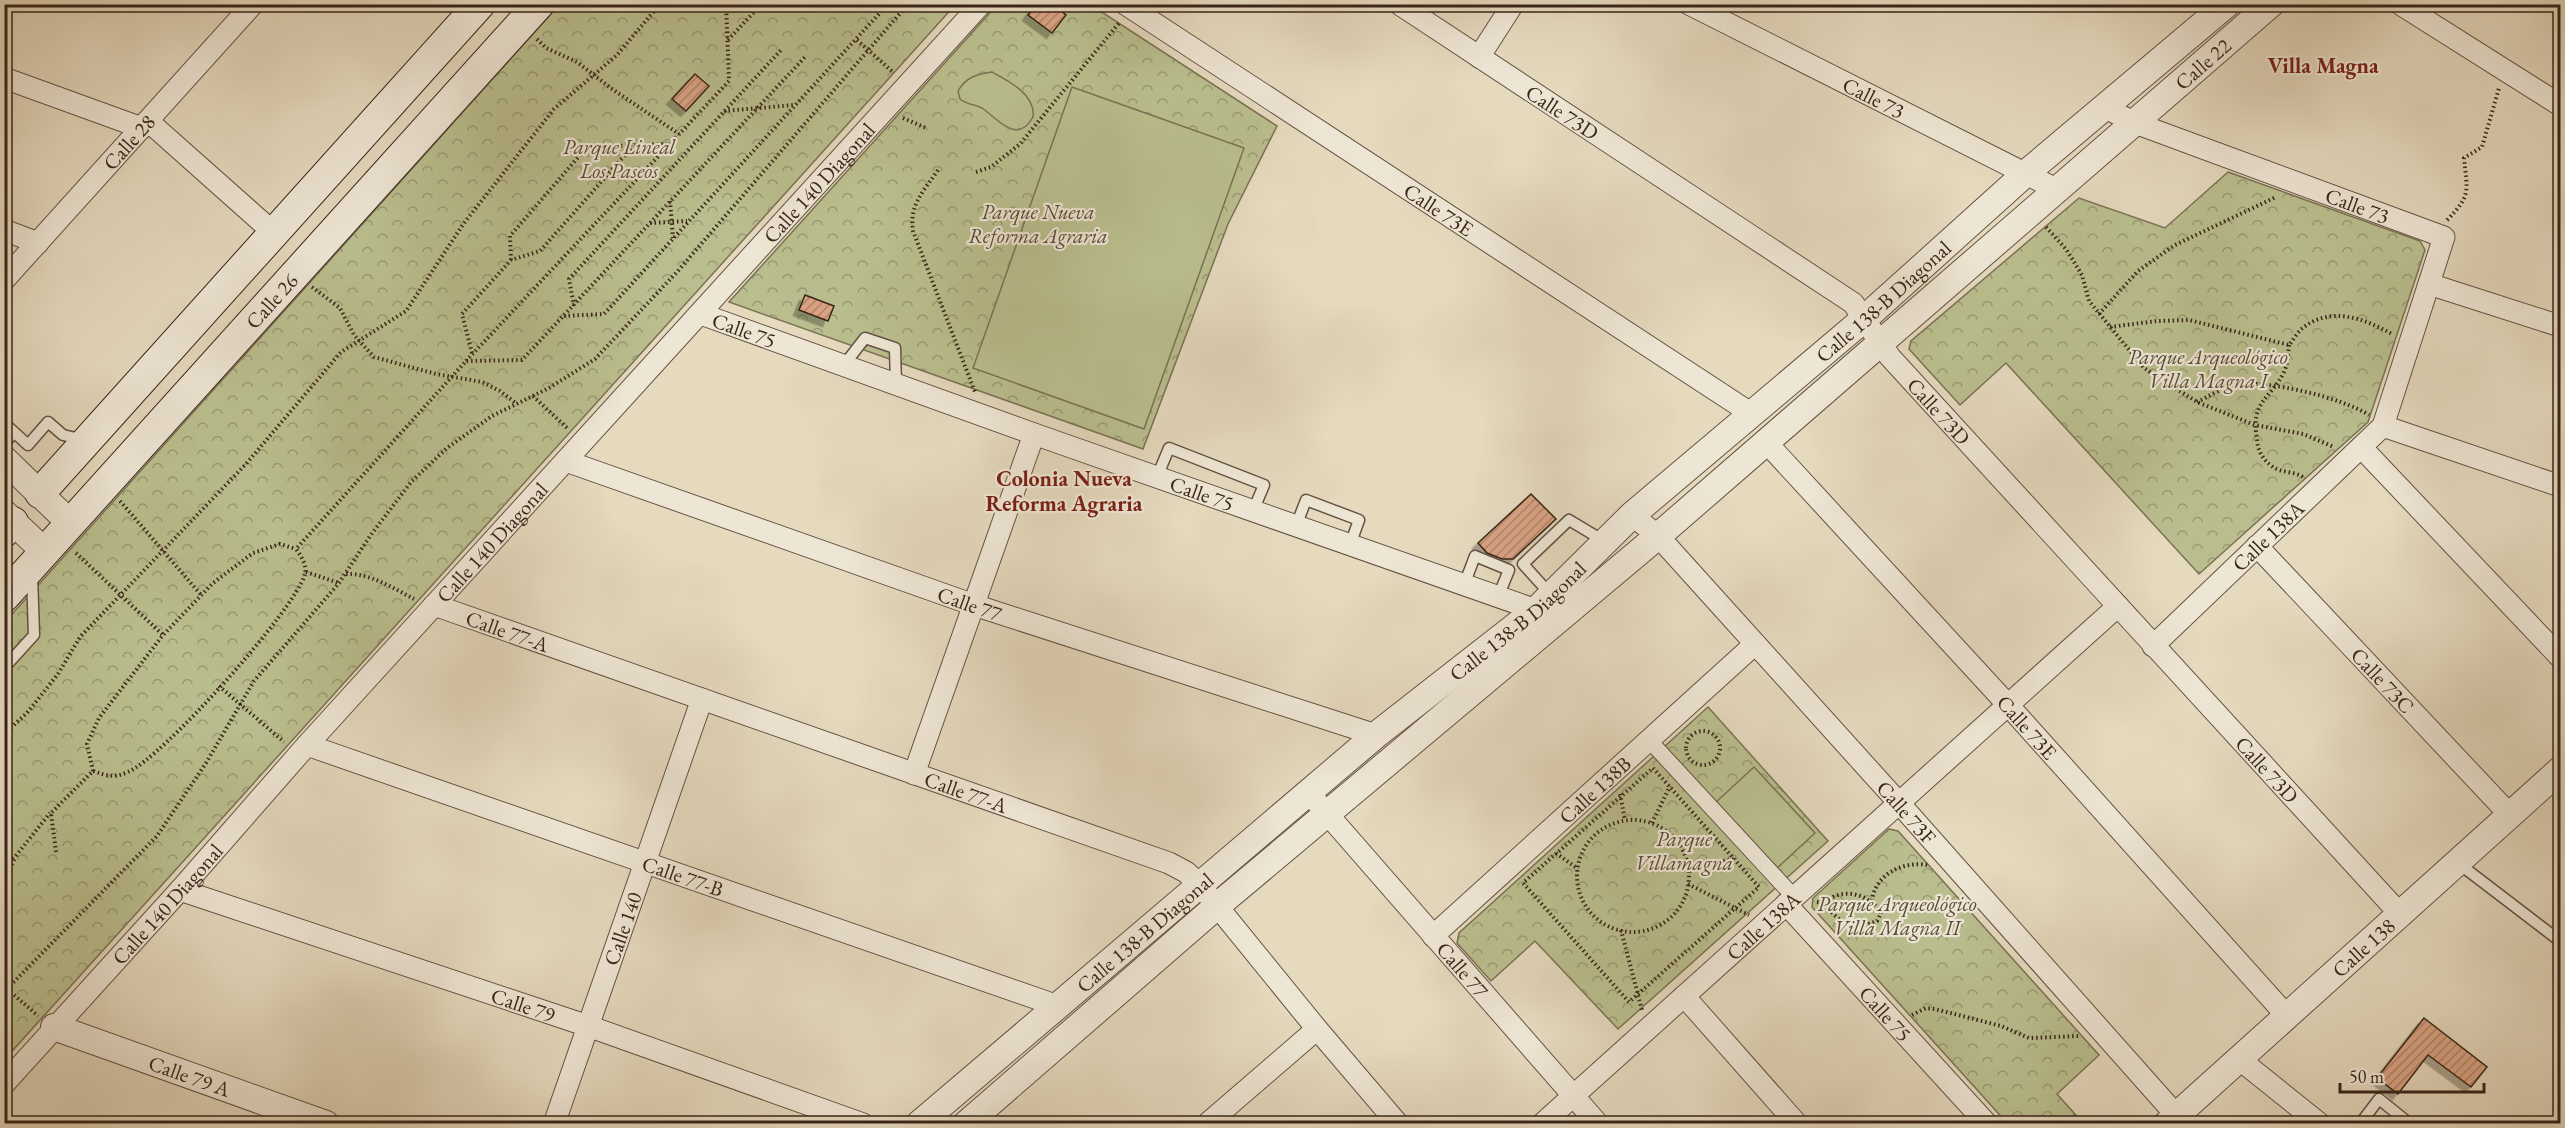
<svg xmlns="http://www.w3.org/2000/svg" width="2565" height="1128" font-family="'EB Garamond',serif">
<style>
.park{fill:url(#park-crowns);stroke:#7a7254;stroke-width:1.5}
.garden{fill:#babe8e;stroke:#7a7254;stroke-width:1.5}
.building{fill:url(#building-hatch);stroke:#3a2519;stroke-width:1.5;filter:url(#shadow)}
.lines{fill:none;stroke-linecap:round;stroke-linejoin:round}
.service-casing{stroke:#655242;stroke-width:13}
.pedestrian-casing{stroke:#655242;stroke-width:17}
.minor-casing{stroke:#655242;stroke-width:23}
.tertiary-casing{stroke:#655242;stroke-width:28}
.secondary-casing{stroke:#3a2519;stroke-width:32}
.path{stroke:#3a2519;stroke-width:4;stroke-dasharray:1.5 3;stroke-linecap:butt}
.service{stroke:#eee6d5;stroke-width:10}
.pedestrian{stroke:#eee6d5;stroke-width:15}
.minor{stroke:#eee6d5;stroke-width:21}
.tertiary{stroke:#eee6d5;stroke-width:26}
.secondary{stroke:#eee6d5;stroke-width:30}
.labels{text-anchor:middle;dominant-baseline:central;stroke-width:4.5;stroke-linejoin:round;paint-order:stroke}
.street-label{font-size:21px;fill:#3a2519;stroke:#eee6d5}
.park-label{font-size:21px;font-style:italic;fill:#5a4b36;stroke:#eee6d5}
.neighbourhood-label{font-size:22px;font-weight:bold;fill:#7a1f14;stroke:#eee6d5}
</style>
<defs>
<pattern id="park-crowns" width="20" height="18" patternUnits="userSpaceOnUse" patternTransform="scale(1.5)"><rect width="20" height="18" fill="#babe8e"/><path d="M2 6a3 3 0 1 1 6 0M12 15a3 3 0 1 1 6 0" fill="none" stroke="#989a73"/></pattern>
<pattern id="building-hatch" width="6" height="6" patternUnits="userSpaceOnUse" patternTransform="scale(1.5)"><rect width="6" height="6" fill="#d9a383"/><path d="M-1 1l2-2M0 6l6-6M5 7l2-2" fill="none" stroke="#b1856a"/></pattern>
<filter id="shadow"><feDropShadow dx="-5.5" dy="5.5" stdDeviation="0" flood-color="#0004"/></filter>
</defs>
<rect width="100%" height="100%" fill="#e5d9be"/>
<filter id="stains"><feTurbulence type="fractalNoise" baseFrequency=".00333" numOctaves="4"/><feColorMatrix values="0 0 0 0 .2 0 0 0 0 .09 0 0 0 0 .02 0 0 0 .5 -.17"/></filter>
<radialGradient id="worn" r=".72"><stop offset=".6" stop-color="#630" stop-opacity="0"/><stop offset="1" stop-color="#630" stop-opacity=".3"/></radialGradient>
<path class="park" d="M559,5H955L5,1059V622Z
M997,5H1091L1277,126L1228,224L1143,449L729,302Z
M2228,172L2420,241L2425,250L2368,422L2199,574L2006,363L1960,405L1909,349L1911,341L2079,198L2165,228Z
M1708,707L1828,841L1618,1029L1535,941L1491,981L1457,943L1459,933Z
M1889,829L1898,831L2099,1055L2057,1094L2083,1123H2007L1812,907L1813,898Z"/>
<path class="garden" d="M992,72C1009,81 1036,95 1033,117C1017,146 997,118 982,108C975,104 967,105 960,99L958,91C966,77 977,74 992,72Z
M1072,87L1244,148L1144,429L973,368Z
M1754,767L1815,833L1776,869L1715,803Z"/>
<path class="building" d="M1036,4H1052L1066,15L1052,33L1028,15Z
M695,74L709,86L686,111L672,99Z
M805,295L834,306L828,321L799,310Z
M1531,494L1556,519L1513,559H1502L1487,553L1478,543Z
M2424,1018L2487,1067L2471,1087L2428,1055L2398,1094L2377,1078Z"/>
<g class="lines">
<defs>
<path id="service" d="M844,365L865,338L895,348L896,384
M4,423L28,445L48,422L63,435L84,440
M4,444L14,432
M1157,477L1169,448L1264,485L1253,511
M1296,526L1306,500L1359,520L1350,545
M1464,585L1475,556L1509,570L1498,597
M1551,595L1523,564L1569,520L1604,541
M4,668L34,635L32,575
M2458,863L2560,941
M2360,1124L2379,1099L2410,1124"/>
<path id="pedestrian" d="M1649,740L1794,897"/>
<g id="minor">
<path id="s1" d="M1125,4L1752,414"/>
<path id="s2" d="M1399,4L1853,303L1890,357L2400,914"/>
<path id="s3" d="M1689,4L2058,190"/>
<path d="M2400,4L2560,105"/>
<path d="M1479,57L1513,4"/>
<path d="M4,78L142,128"/>
<path id="s4" d="M2104,107L2135,123L2444,237L2383,426L2153,646"/>
<path d="M148,121L274,233"/>
<path d="M4,230L38,243"/>
<path id="s5" d="M4,280L253,4"/>
<path d="M2429,284L2560,326"/>
<path id="s6" d="M701,314L1034,434L1536,610"/>
<path d="M2383,426L2560,486"/>
<path id="s7" d="M1765,441L2008,705L2287,1016"/>
<path d="M2361,447L2560,657"/>
<path id="s8" d="M566,461L974,605L1376,735"/>
<path id="s9" d="M1632,515L1658,536L1899,803L2176,1115"/>
<path id="s10" d="M2257,546L2510,815"/>
<path id="s11" d="M434,605L1169,863L1186,872L1200,885L1317,1029L1398,1124"/>
<path id="s12" d="M307,745L1058,1006"/>
<path d="M914,774L1034,434"/>
<path id="s13" d="M1309,793L1598,1124"/>
<path id="s14" d="M180,890L588,1026L863,1124"/>
<path id="s15" d="M1786,904L1987,1124"/>
<path id="s16" d="M1433,936L1755,644"/>
<path d="M1684,996L1797,1124"/>
<path d="M2239,1059L2320,1124"/>
<path id="s17" d="M4,1084L180,890L307,745L981,4"/>
<path id="s18" d="M554,1124L702,699"/>
<path d="M1207,1124L1317,1029"/>
<path id="s19" d="M1542,1124L2118,606"/>
</g>
<g id="tertiary">
<path d="M4,459L70,523"/>
<path d="M4,513L45,552"/>
<path id="s20" d="M54,1027L326,1124"/>
<path id="s21" d="M919,1124L1376,735L1536,610L1632,515L1864,319L2025,174L2227,4"/>
<path id="s22" d="M966,1124L1217,906L1658,536L2271,4"/>
<path id="s23" d="M2167,1124L2560,770"/>
</g>
<g id="secondary">
<path d="M40,493L480,4"/>
<path d="M4,532L13,522"/>
<path id="s24" d="M4,597L539,4"/>
</g>
</defs>
<use href="#service" class="service-casing"/>
<use href="#pedestrian" class="pedestrian-casing"/>
<use href="#minor" class="minor-casing"/>
<use href="#tertiary" class="tertiary-casing"/>
<use href="#secondary" class="secondary-casing"/>
<path class="path" d="M537,39L546,48L577,62L612,89L679,134
M728,40L754,12
M857,40L894,73
M724,111L794,105
M903,118L926,128
M938,170C924,191 909,204 913,231L975,392
M976,172L991,167L1020,144L1119,23
M670,201L673,238
M2447,220C2472,195 2467,190 2464,158L2482,147L2499,88
M650,223L687,221
M2046,227L2066,249L2082,275L2089,301L2144,368L2197,402L2255,425L2303,434L2334,447
M511,260L510,236L587,147L668,144
M312,287L340,308L354,335L374,357L436,374L482,382L500,391L517,404
M574,306L569,279L782,49
M2099,314L2138,271L2175,245L2276,197
M564,316L604,314L888,4
M2110,327L2157,321L2189,320L2289,345C2294,339 2298,331 2304,327C2332,306 2365,319 2392,334
M2289,345C2288,354 2288,363 2284,372C2270,400 2250,401 2257,439C2258,451 2262,459 2273,467C2281,473 2294,471 2303,477
M472,353L462,314L511,260L540,251L633,146
M466,361L729,81L726,4
M533,396L567,428
M2197,402C2208,397 2223,387 2235,385C2267,379 2342,398 2369,415
M120,501L202,596
M76,553L163,635
M306,572L339,583
M346,574C370,573 393,588 414,599
M219,686L284,742
M1686 748a17 17 0 1 1 34 0a17 17 0 1 1-34 0Z
M4,734L27,713L58,674L80,637L246,464L341,352L406,311L464,223L554,109L617,55L660,4
M1653,768L1759,887L1629,1002L1523,883Z
M93,771L87,744L99,718L163,635L213,583L253,553L280,544L296,549
M1620,794L1625,820
M1577 876a56 56 0 1 1 112 0a56 56 0 1 1-112 0Z
M1652,823L1670,786
M56,852L51,813L93,771C106,776 115,778 128,772C162,758 295,610 305,574C307,565 301,556 296,549L466,361L522,360L806,56
M1556,853L1578,869
M4,862L15,857L50,813
M1688,868L1734,859
M4,881L15,858
M1688,884L1749,915
M1872,901C1875,874 1903,861 1927,865
M1817,902L1825,903C1841,886 1870,894 1881,913L1877,921C1857,930 1836,923 1825,903
M1621,930L1642,1010
M4,986L38,1016
M4,992L157,836L206,763L254,681L339,583L370,536L411,482L447,448L492,416L549,388L595,359L677,272L908,4
M1912,1015L1926,1008L1935,1009L2001,1026L2029,1038L2081,1036"/>
<use href="#service" class="service"/>
<use href="#pedestrian" class="pedestrian"/>
<use href="#minor" class="minor"/>
<use href="#tertiary" class="tertiary"/>
<use href="#secondary" class="secondary"/>
</g>
<g class="labels">
<g class="street-label">
<text stroke="none"><textPath href="#s22" startOffset="1629">Calle 22</textPath></text>
<text stroke="none"><textPath href="#s3" startOffset="207">Calle 73</textPath></text>
<text stroke="none"><textPath href="#s2" startOffset="196">Calle 73D</textPath></text>
<text stroke="none"><textPath href="#s5" startOffset="186">Calle 28</textPath></text>
<text stroke="none"><textPath href="#s17" startOffset="1215">Calle 140 Diagonal</textPath></text>
<text stroke="none"><textPath href="#s4" startOffset="272">Calle 73</textPath></text>
<text stroke="none"><textPath href="#s1" startOffset="375">Calle 73E</textPath></text>
<text stroke="none"><textPath href="#s24" startOffset="399">Calle 26</textPath></text>
<text stroke="none"><textPath href="#s21" startOffset="1268">Calle 138-B Diagonal</textPath></text>
<text stroke="none"><textPath href="#s6" startOffset="46">Calle 75</textPath></text>
<text stroke="none"><textPath href="#s2" startOffset="682">Calle 73D</textPath></text>
<text stroke="none"><textPath href="#s6" startOffset="532">Calle 75</textPath></text>
<text transform="translate(2268 536) rotate(-44)">Calle 138A</text>
<text stroke="none"><textPath href="#s17" startOffset="729">Calle 140 Diagonal</textPath></text>
<text stroke="none"><textPath href="#s8" startOffset="428">Calle 77</textPath></text>
<text stroke="none"><textPath href="#s21" startOffset="782">Calle 138-B Diagonal</textPath></text>
<text stroke="none"><textPath href="#s11" startOffset="78">Calle 77-A</textPath></text>
<text stroke="none"><textPath href="#s10" startOffset="184">Calle 73C</textPath></text>
<text stroke="none"><textPath href="#s7" startOffset="388">Calle 73E</textPath></text>
<text stroke="none"><textPath href="#s2" startOffset="1168">Calle 73D</textPath></text>
<text stroke="none"><textPath href="#s16" startOffset="218">Calle 138B</textPath></text>
<text stroke="none"><textPath href="#s11" startOffset="564">Calle 77-A</textPath></text>
<text stroke="none"><textPath href="#s9" startOffset="405">Calle 73F</textPath></text>
<text stroke="none"><textPath href="#s12" startOffset="398">Calle 77-B</textPath></text>
<text stroke="none"><textPath href="#s17" startOffset="243">Calle 140 Diagonal</textPath></text>
<text stroke="none"><textPath href="#s19" startOffset="297">Calle 138A</textPath></text>
<text stroke="none"><textPath href="#s18" startOffset="207">Calle 140</textPath></text>
<text stroke="none"><textPath href="#s21" startOffset="296">Calle 138-B Diagonal</textPath></text>
<text stroke="none"><textPath href="#s23" startOffset="264">Calle 138</textPath></text>
<text stroke="none"><textPath href="#s13" startOffset="234">Calle 77</textPath></text>
<text stroke="none"><textPath href="#s14" startOffset="362">Calle 79</textPath></text>
<text stroke="none"><textPath href="#s15" startOffset="148">Calle 75</textPath></text>
<text stroke="none"><textPath href="#s20" startOffset="144">Calle 79 A</textPath></text>
</g>
<g class="park-label">
<text x="619" y="146">Parque Lineal<tspan x="619" dy="24">Los Paseos</tspan></text>
<text x="1038" y="211">Parque Nueva<tspan x="1038" dy="24">Reforma Agraria</tspan></text>
<text x="2208" y="356">Parque Arqueológico<tspan x="2208" dy="24">Villa Magna I</tspan></text>
<text x="1684" y="838">Parque<tspan x="1684" dy="24">Villamagna</tspan></text>
<text x="1897" y="903">Parque Arqueológico<tspan x="1897" dy="24">Villa Magna II</tspan></text>
</g>
<g class="neighbourhood-label">
<text x="2323" y="65">Villa Magna</text>
<text x="1064" y="478">Colonia Nueva<tspan x="1064" dy="25">Reforma Agraria</tspan></text>
</g>
</g>
<rect width="2565" height="1128" fill="none" stroke="#e5d9be" stroke-width="24"/>
<rect x="6" y="6" width="2553" height="1116" fill="none" stroke="#3a2519" stroke-width="3"/>
<rect x="12" y="12" width="2541" height="1104" fill="none" stroke="#3a2519" stroke-width="1.5"/>
<path d="M2340 1083v9h144v-9" fill="none" stroke="#3a2519" stroke-width="3"/>
<text x="2349" y="1083" font-size="18" fill="#3a2519" stroke="#eee6d5" stroke-width="4.5" paint-order="stroke">50 m</text>
<rect width="100%" height="100%" filter="url(#stains)"/>
<rect width="100%" height="100%" fill="url(#worn)"/>
</svg>
